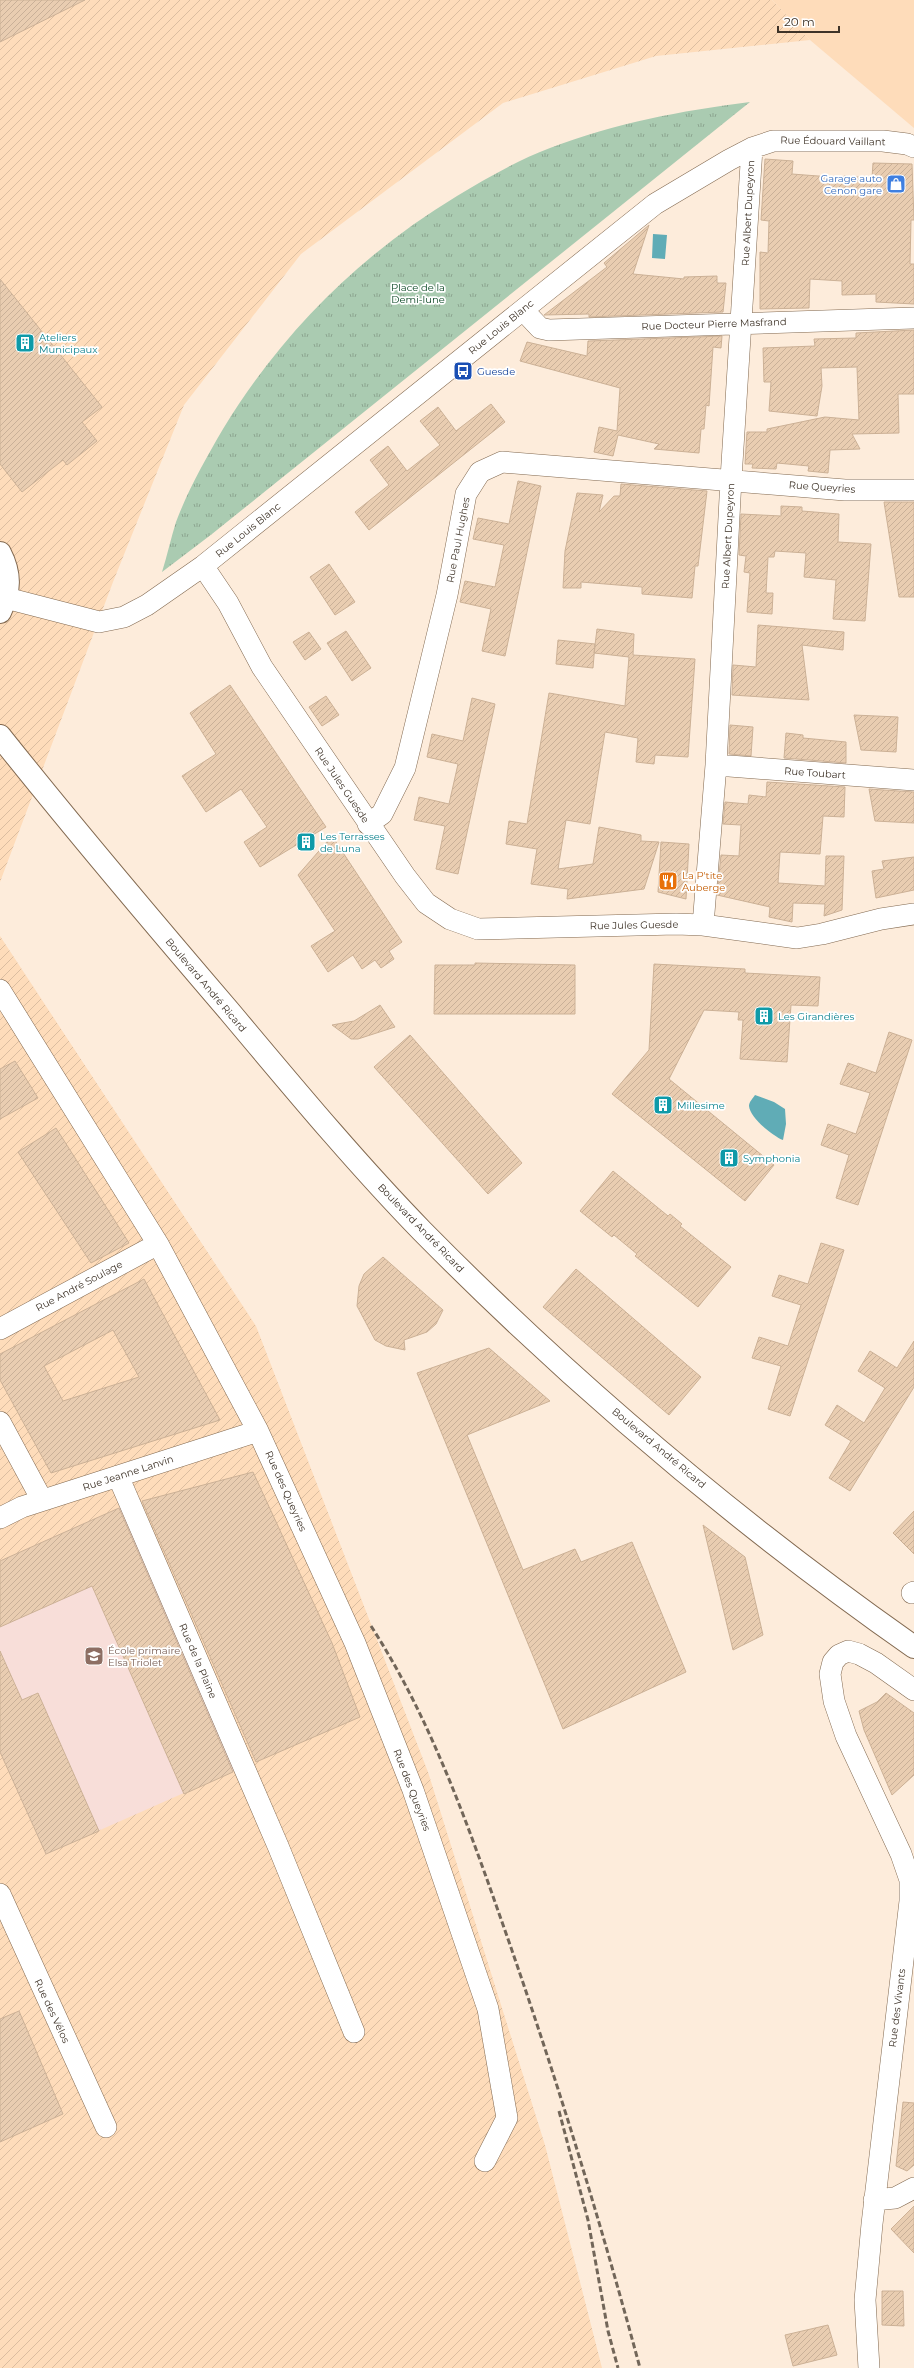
<svg xmlns="http://www.w3.org/2000/svg" width="914" height="2368" font-family="Montserrat,sans-serif">
<style>
.built{fill:#fedcba}
.industrial{fill:url(#industrial-furrows)}
.education{fill:#f8ded9}
.park{fill:url(#park-tufts)}
.water{fill:#60acb6}
.building{fill:url(#building-hatch);stroke:#ccb196;fill-rule:evenodd}
.lines{fill:none;stroke-linecap:round;stroke-linejoin:round}
.minor-casing{stroke:#826950;stroke-width:22}
.secondary-casing{stroke:#826950;stroke-width:24}
.minor{stroke:#fff;stroke-width:21}
.secondary{stroke:#fff;stroke-width:22}
.rail{stroke:#726659;stroke-width:3;stroke-dasharray:6 3;stroke-linecap:butt}
.labels{text-anchor:middle;dominant-baseline:central;stroke-width:3.5;stroke-linejoin:round;paint-order:stroke}
.street-label{font-size:10px;fill:#3e3328;stroke:#fff}
.shop-label{font-size:10px;fill:#366cbe;stroke:#fff;text-anchor:end}
.park-label{font-size:10px;fill:#094622;stroke:#fff}
.culture-label{font-size:10px;fill:#0d838f;stroke:#fff;text-anchor:start}
.transit-label{font-size:10px;fill:#164399;stroke:#fff;text-anchor:start}
.food-label{font-size:10px;fill:#c56008;stroke:#fff;text-anchor:start}
.education-label{font-size:10px;fill:#785e54;stroke:#fff;text-anchor:start}
</style>
<defs>
<pattern id="industrial-furrows" width="10" height="10" patternUnits="userSpaceOnUse"><rect width="10" height="10" fill="#fedcba"/><path d="M-1 1l2-2M0 10L10 0M9 11l2-2" fill="none" stroke="#dbbda0"/></pattern>
<pattern id="park-tufts" width="24" height="20" patternUnits="userSpaceOnUse"><rect width="24" height="20" fill="#aacbb1"/><path d="M3 7l-1-3M5 7V3M7 7l1-3M15 17l-1-3M17 17v-4M19 17l1-3" fill="none" stroke="#8ca590"/></pattern>
<pattern id="building-hatch" width="6" height="6" patternUnits="userSpaceOnUse"><rect width="6" height="6" fill="#e9cdb1"/><path d="M-1 1l2-2M0 6l6-6M5 7l2-2" fill="none" stroke="#c9b098"/></pattern>
</defs>
<rect width="100%" height="100%" fill="#fdecdb"/>
<path class="built" d="M772,0H914V128L810,40Z"/>
<path class="industrial" d="M0,0H772L810,40L656,56L503,103L301,254L184,405L113,582L0,882Z
M0,936L256,1326L428,1772L545,2145L602,2368H0Z"/>
<path class="education" d="M121,1507L238,1769L46,1854L0,1752V1561Z"/>
<path class="park" d="M750,102L212,534L162,572C167,556 171,538 176,522C188,490 206,458 223,429C282,332 361,254 457,196C487,178 518,160 550,148C616,123 680,111 750,102Z"/>
<path class="water" d="M653,234L667,235L665,259L652,258Z
M755,1095L774,1102L785,1109L786,1124L783,1140C773,1136 750,1118 749,1106C749,1102 753,1098 755,1095Z"/>
<path class="building" d="M0,0H85L0,42Z
M765,159L793,161L792,174L844,178V176L872,178L873,163L912,164L914,220H911L910,264H914V304L876,302V294L842,295V281L810,279L809,308L760,309V252L768,253L769,221L761,220Z
M649,225L633,274L684,279V277L717,276V283H726L723,312L589,317V314L544,315L607,267L604,263Z
M0,279L102,407L82,422L97,441L67,465L63,460L22,492L0,464Z
M914,330V394H898L899,433L852,434L860,449L830,450L828,473L808,471L809,466L777,463L776,469L752,468L753,464H745L747,432H767V429L825,417L859,420L857,367L821,368L822,386L817,416L769,411L771,382H764L763,348L815,346L814,339L856,338V333Z
M722,336L721,348L713,347L709,406L706,405L704,429H701L699,453L654,449L659,444L618,435L613,456L594,452L599,427L617,431L620,388L520,361L527,342L587,356L588,341Z
M491,404L505,422L369,530L355,512L389,485L370,460L388,446L407,471L440,445L420,421L438,407L456,431Z
M518,481L541,486L505,656L482,651L491,609L460,602L465,581L495,587L504,545L473,539L478,518L509,524Z
M621,484L707,491L698,566H695L692,598L642,594V587L581,582V588H563L565,551L577,493L603,495L599,512L614,496H620Z
M884,502H914V597H899Z
M781,506L802,507V511L839,514L838,542L871,544L865,621L833,619L836,580L804,577L806,553L775,551L774,557H768L766,593H773L772,614L747,612L750,573L744,572L746,556L739,555L741,514L781,516Z
M329,564L355,602L335,615L310,577Z
M758,625L844,632L843,650L802,645L809,700L732,695L733,665L756,667Z
M597,629L634,634L633,655L695,659L688,757L655,755L654,764L636,762L638,738L605,732L590,824L566,820L558,869L593,864L599,827L641,835V841L659,842L644,889L567,899L568,889L531,884L537,849L506,844L509,821L527,824L549,693L625,706L629,657L594,653Z
M346,631L371,668L352,681L327,643Z
M309,632L321,649L305,660L293,642Z
M558,640L595,644L593,668L556,664Z
M230,685L326,827L260,867L244,842L267,827L241,789L206,812L182,776L216,754L190,713Z
M326,696L339,715L322,726L309,707Z
M472,698L495,704L458,874L436,869L445,826L414,820L419,797L449,804L458,764L427,757L432,734L463,741Z
M854,715L898,717L896,752L861,750Z
M730,725L753,727L751,756L729,754Z
M786,733L803,735V738L846,742V763L784,758Z
M767,782L845,787L844,817L823,816L820,854L780,852L778,883L825,886L826,856H844L842,910L824,916L825,904L793,903L792,922L769,917L770,907L717,895L721,855L739,856L741,825L723,824L725,802L748,804L749,795L766,797Z
M869,789L914,792V823L875,821Z
M332,836L402,942L389,951L394,959L381,968L375,960L362,969L353,955L328,972L311,946L335,931L298,875Z
M661,842L689,844L686,899L658,892Z
M914,857V890L876,898L872,871L884,869L882,861Z
M475,963L575,965V1014H434L435,965H475Z
M654,964L745,969V973L820,977L818,1006L791,1005L787,1062L740,1059L743,1020H738L739,1012L704,1010L669,1079L774,1165L745,1201L612,1094L649,1050Z
M380,1005L395,1027L358,1039H351L332,1025L354,1021Z
M889,1032L912,1040L858,1205L836,1198L849,1155L821,1145L828,1124L856,1134L870,1093L840,1084L848,1063L876,1073Z
M410,1035L522,1163L488,1194L374,1067Z
M15,1061L38,1098L0,1119V1069Z
M56,1128L129,1243L91,1263L18,1152Z
M613,1171L668,1216L670,1214L682,1224L680,1226L731,1267L698,1307L635,1256L637,1254L614,1235L612,1237L580,1211Z
M821,1243L844,1250L790,1416L768,1409L781,1366L752,1358L759,1337L788,1346L801,1305L772,1296L779,1275L808,1284Z
M383,1257L443,1310L436,1324L427,1332L404,1340L405,1350L386,1346L375,1340L357,1306L359,1286L364,1274Z
M576,1269L701,1377L669,1415L543,1307Z
M144,1279L220,1420L51,1473L0,1380V1354ZM113,1330L139,1377L63,1401L44,1366Z
M914,1341V1387L850,1491L829,1478L851,1441L825,1425L837,1405L864,1423L885,1388L858,1371L870,1351L897,1368Z
M489,1348L550,1401L467,1435L523,1570L575,1549L581,1562L632,1542L686,1672L563,1729L417,1373Z
M253,1472L332,1643L360,1717L256,1762L142,1501Z
M119,1508L233,1772L184,1794L92,1586L0,1627V1561Z
M914,1511V1554L893,1533Z
M703,1525L745,1557L763,1635L733,1650Z
M0,1651L22,1700L38,1693L99,1831L46,1854L0,1752Z
M886,1693L914,1713V1775L892,1795L864,1730L859,1711L877,1702Z
M19,2011L63,2114L0,2142V2019Z
M903,2102L914,2103V2165L907,2171L896,2166Z
M914,2206V2253L891,2229Z
M882,2291H903L904,2326L882,2325Z
M828,2325L837,2355L793,2366L785,2335Z"/>
<g class="lines">
<defs>
<path id="minor" d="M523,310L540,328L549,330L914,318
M203,566L228,603L262,667L405,876L426,903L450,919L478,929L676,924L703,925L797,938L822,934L881,919L914,914
M6,598L99,622L124,617L147,605L203,566L655,204L729,160L752,148L773,141H883L907,144L914,147
M716,765L914,780
M368,824L382,814L405,768L447,595L466,494L480,472L502,462L845,490H914
M703,925L716,765L731,479L752,148
M0,990L158,1244L258,1431L355,1643L413,1790L488,2009L507,2118L485,2161
M0,1329L158,1244
M0,1422L42,1500
M118,1476L278,1846L354,2032
M0,1518L22,1507L258,1431
M912,1593L914,1592
M0,1894L106,2127
M874,2200L895,2198L914,2188
M869,2368L865,2300L872,2224L910,1901V1880L901,1854L846,1736L834,1701L830,1674L833,1662L839,1655L848,1651L859,1654L876,1663L914,1690"/>
<path id="secondary" d="M0,553C11,574 10,591 0,612
M0,736C74,829 151,920 229,1011C292,1086 354,1161 422,1231C572,1383 739,1524 914,1647"/>
</defs>
<use href="#minor" class="minor-casing"/>
<use href="#secondary" class="secondary-casing"/>
<use href="#minor" class="minor"/>
<use href="#secondary" class="secondary"/>
<path class="rail" d="M371,1626C433,1722 470,1831 508,1939C557,2080 601,2223 640,2368
M559,2111L588,2220L608,2331L618,2368"/>
</g>
<defs>
<symbol id="shop-square" viewBox="-11 -11 22 22"><rect x="-9" y="-9" width="18" height="18" rx="4" fill="#3f7fe0" stroke="#fff"/><path d="M-5-2.5h2.3a2.7 3.5 0 0 1 5.4 0H5L5.5 6h-11ZM-1.5-2.5h3a1.5 2.3 0 0 0-3 0Z" fill="#fff"/></symbol>
<symbol id="building-square" viewBox="-11 -11 22 22"><rect x="-9" y="-9" width="18" height="18" rx="4" fill="#0f9aa8" stroke="#fff"/><path d="M-4-6H4V6H1V3H-1V6H-4ZM-2.5-4.3h1.7v1.8h-1.7ZM.8-4.3h1.7v1.8H.8ZM-2.5-1h1.7V.8h-1.7ZM.8-1h1.7V.8H.8Z" fill="#fff"/></symbol>
<symbol id="bus-square" viewBox="-11 -11 22 22"><rect x="-9" y="-9" width="18" height="18" rx="4" fill="#1a4fb4" stroke="#fff"/><path d="M-5-6H5V4H4V6H2V4H-2V6H-4V4H-5ZM-3.5-4V0h7V-4ZM-3.5 1.2v1.5H-2V1.2ZM2 1.2v1.5H3.5V1.2Z" fill="#fff"/></symbol>
<symbol id="restaurant-square" viewBox="-11 -11 22 22"><rect x="-9" y="-9" width="18" height="18" rx="4" fill="#e8710a" stroke="#fff"/><path d="M-5-6h1v4h1v-4h1v4h1v-4h1v5L-1.5 .5V6h-2V.5L-5-1ZM5-6V6H3V1.5H1.5Q1.5-4 5-6Z" fill="#fff"/></symbol>
<symbol id="school-square" viewBox="-11 -11 22 22"><rect x="-9" y="-9" width="18" height="18" rx="4" fill="#8d6e63" stroke="#fff"/><path d="M0-5L7-2L0 1L-7-2ZM-4 1L0 2.5L4 1V4Q0 6-4 4Z" fill="#fff"/></symbol>
</defs>
<g fill-rule="evenodd">
<use href="#shop-square" x="885" y="173" width="22" height="22"/>
<use href="#building-square" x="14" y="332" width="22" height="22"/>
<use href="#bus-square" x="452" y="360" width="22" height="22"/>
<use href="#building-square" x="295" y="831" width="22" height="22"/>
<use href="#restaurant-square" x="657" y="870" width="22" height="22"/>
<use href="#building-square" x="753" y="1005" width="22" height="22"/>
<use href="#building-square" x="652" y="1094" width="22" height="22"/>
<use href="#building-square" x="718" y="1147" width="22" height="22"/>
<use href="#school-square" x="83" y="1645" width="22" height="22"/>
</g>
<g class="labels">
<g class="street-label">
<text transform="translate(833 141) rotate(1)">Rue Édouard Vaillant</text>
<text transform="translate(748 213) rotate(-87)">Rue Albert Dupeyron</text>
<text transform="translate(714 324) rotate(-2)">Rue Docteur Pierre Masfrand</text>
<text transform="translate(501 327) rotate(-39)">Rue Louis Blanc</text>
<text transform="translate(822 487) rotate(4)">Rue Queyries</text>
<text transform="translate(248 530) rotate(-39)">Rue Louis Blanc</text>
<text transform="translate(728 536) rotate(-87)">Rue Albert Dupeyron</text>
<text transform="translate(458 540) rotate(-79)">Rue Paul Hughes</text>
<text transform="translate(815 773) rotate(4)">Rue Toubart</text>
<text transform="translate(342 785) rotate(56)">Rue Jules Guesde</text>
<text transform="translate(634 925) rotate(-1)">Rue Jules Guesde</text>
<text transform="translate(206 985) rotate(50)">Boulevard André Ricard</text>
<text transform="translate(421 1228) rotate(46)">Boulevard André Ricard</text>
<text transform="translate(79 1286) rotate(-28)">Rue André Soulage</text>
<text transform="translate(659 1448) rotate(40)">Boulevard André Ricard</text>
<text transform="translate(128 1473) rotate(-18)">Rue Jeanne Lanvin</text>
<text transform="translate(286 1491) rotate(66)">Rue des Queyries</text>
<text transform="translate(198 1661) rotate(67)">Rue de la Plaine</text>
<text transform="translate(412 1790) rotate(69)">Rue des Queyries</text>
<text transform="translate(897 2008) rotate(-83)">Rue des Vivants</text>
<text transform="translate(52 2011) rotate(65)">Rue des Vélos</text>
</g>
<g class="shop-label">
<text x="882" y="178">Garage auto<tspan x="882" dy="12">Cenon gare</tspan></text>
</g>
<g class="park-label">
<text x="418" y="287">Place de la<tspan x="418" dy="12">Demi-lune</tspan></text>
</g>
<g class="culture-label">
<text x="39" y="337">Ateliers<tspan x="39" dy="12">Municipaux</tspan></text>
<text x="320" y="836">Les Terrasses<tspan x="320" dy="12">de Luna</tspan></text>
<text x="778" y="1016">Les Girandières</text>
<text x="677" y="1105">Millesime</text>
<text x="743" y="1158">Symphonia</text>
</g>
<g class="transit-label">
<text x="477" y="371">Guesde</text>
</g>
<g class="food-label">
<text x="682" y="875">La P'tite<tspan x="682" dy="12">Auberge</tspan></text>
</g>
<g class="education-label">
<text x="108" y="1650">École primaire<tspan x="108" dy="12">Elsa Triolet</tspan></text>
</g>
</g>
<path d="M778 26v6h61v-6" fill="none" stroke="#3e3328" stroke-width="2"/>
<text x="784" y="26" font-size="12" fill="#3e3328" stroke="#ffffff" stroke-width="3" paint-order="stroke">20 m</text>
</svg>
